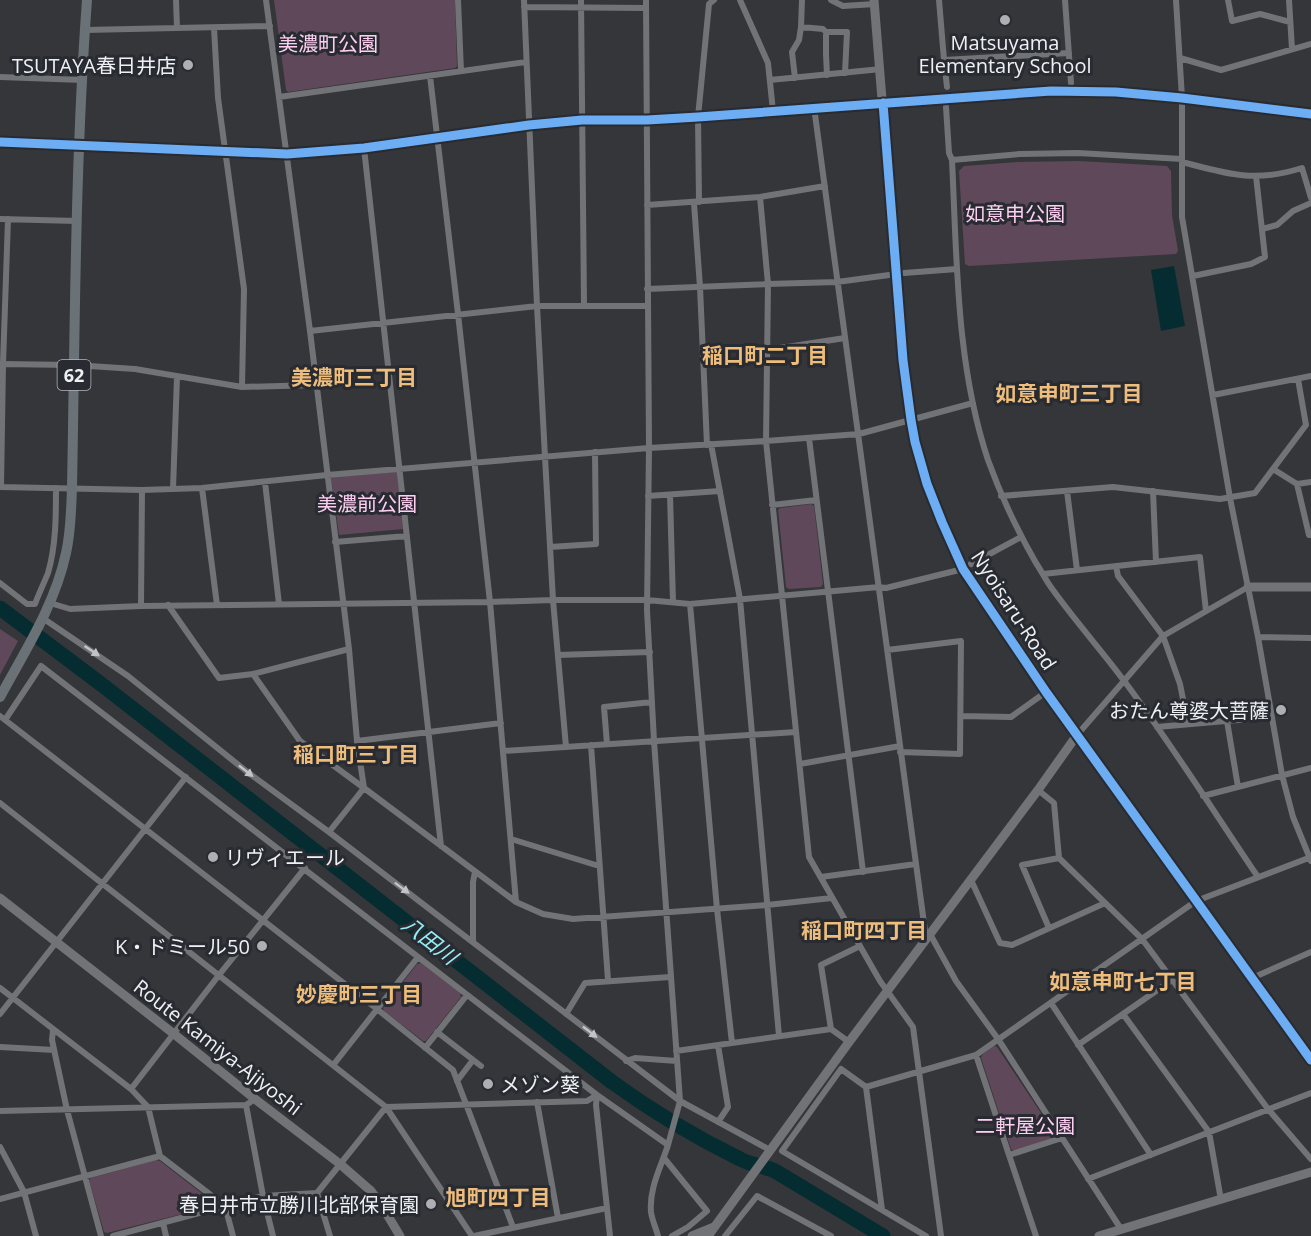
<svg xmlns="http://www.w3.org/2000/svg" width="1311" height="1236" font-family="'Open Sans','Noto Sans JP',sans-serif">
<style>
.green{fill:#5e4859}
.water{fill:#052d31}
.lines{fill:none;stroke-linecap:round;stroke-linejoin:round}
.river{stroke:#052d31;stroke-width:15}
.street{stroke:#727376;stroke-width:6}
.secondary{stroke:#727376;stroke-width:9}
.primary{stroke:#6a7277;stroke-width:10}
.cycleway-casing{stroke:#282b31;stroke-width:13}
.cycleway{stroke:#6dadf4;stroke-width:9}
.oneway{fill:#c3c4c8}
.poi-dot{fill:#adafb3;stroke:#282b31;stroke-width:2}
.labels{text-anchor:middle;dominant-baseline:central;stroke-width:6;stroke-linejoin:round;paint-order:stroke}
.shield{fill:#282b31;stroke:#b3b5ba;stroke-width:1.5}
.shield-label{font-size:18px;font-weight:bold;fill:#eef0f4}
.poi-label{font-size:20px;fill:#eef0f4;stroke:#282b31;text-anchor:end}
.park-label{font-size:20px;fill:#fecff2;stroke:#282b31}
.street-label{font-size:20px;fill:#eef0f4;stroke:#282b31}
.neighbourhood-label{font-size:21px;font-weight:bold;fill:#eebd7c;stroke:#282b31}
.water-label{font-size:21px;font-style:italic;fill:#95eef7;stroke:#282b31}
</style>
<rect width="100%" height="100%" fill="#343639"/>
<path class="green" d="M274,0H455L457,66L455,68L288,92L286,90Z
M1080,161L1167,166L1171,171L1172,215L1178,251L1176,254L969,266L965,264L959,171L964,166L1019,162Z
M397,472L403,529L339,535L331,477Z
M811,504L814,506L823,584L821,587L789,589L786,587L778,510L780,508Z
M0,629L18,641L0,675Z
M421,963L460,993L461,997L426,1041H423L384,1011L383,1008L417,964Z
M994,1046L997,1047L1055,1134L1054,1138L1014,1151L1011,1149L981,1058L982,1055Z
M156,1160L160,1161L213,1202V1206L107,1233L104,1232L89,1180L91,1178Z"/>
<path class="water" d="M1174,266L1185,326L1161,331L1151,270Z"/>
<g class="lines">
<path class="river" d="M0,608L101,684L612,1082C652,1111 695,1137 740,1159C751,1165 764,1166 775,1171L883,1236"/>
<path class="street" d="M176,0L177,28
M266,0L310,331L349,649L357,741L364,788L516,902L543,914L573,919L767,905L832,898
M458,0L461,71
M524,0L537,306L545,457L553,600L566,747
M581,0L584,305
M646,0L649,448L647,610L654,741L680,1101L668,1145
M740,0L768,63L773,111
M831,0L843,6L875,4
M939,0L944,60L1069,53
M1065,0L1071,83
M1176,0L1182,98V217L1230,498L1258,637L1282,775L1293,817L1311,861
M1228,0L1232,21L1260,14L1290,22
M1289,0L1292,49
M524,7L646,8
M801,27L823,29L826,32H847L845,73
M214,28L218,98L244,289L242,387
M85,30L270,26
M826,32V54L827,75
M1180,58L1221,70L1311,44
M944,60L947,87
M430,76L458,314L490,602L516,902
M0,77L83,80
M795,78L792,52L799,40L801,27L802,0
M770,80L881,69
M279,97L526,62
M814,107L926,938
M946,107L949,153L952,160C957,261 956,364 988,460C1001,496 1017,530 1036,563C1042,572 1046,581 1053,590C1076,622 1102,651 1125,682C1172,745 1214,812 1258,877
M364,148L441,846
M952,160L1020,154L1078,153L1182,159
M1182,162C1228,174 1254,183 1302,168L1311,198
M760,197L768,284L766,441L809,857L880,981L913,1027L941,1236
M699,202L698,117L709,4L714,0
M694,203L700,287L707,445
M647,205L760,197L825,186
M0,219L77,221
M1262,229L1277,225L1293,211L1311,203
M904,273L957,269
M1193,276L1251,264L1265,257L1256,176
M647,289L768,284L837,282L889,275
M310,331L537,306H648
M767,350L845,338
M0,364L74,365L135,369L242,387L316,385
M1213,395L1311,376
M809,438L863,872
M711,444L740,599L779,1036
M1273,469L1297,484L1309,535H1311
M265,482L279,604
M1297,484L1311,482
M0,487L142,490L202,488L327,475L649,448L766,441L859,434L973,403
M1,487L3,364L8,219
M202,488L217,605
M173,489L177,377
M1067,491L1077,570
M1153,491L1156,562
M670,495L673,602
M648,496L720,491
M1001,496L1113,487L1220,499L1255,493L1306,425L1298,379
M772,505L816,500
M335,542L407,536
M550,547L596,544L595,452
M971,564L1021,537
M1116,566L1118,576L1163,636L1180,684L1188,724
M1043,574L1200,557L1206,611
M0,583L27,604H35C39,593 44,583 48,573C56,546 56,515 56,488
M50,603L70,609L141,606L490,602L553,600H647L690,604L879,587L886,588L963,569
M690,604L717,909L732,1043
M168,605L219,678L253,674L300,741L364,788L329,832
M141,606L142,490
M44,619L128,676L246,771L329,832L680,1101L770,1150
M1258,637L1311,638
M887,650L961,641L960,754L900,752
M558,655L650,652
M253,674L349,649
M0,716L377,1009L453,1070L513,1227
M961,716L1011,717L1046,692
M5,720L41,666L597,1095L668,1145C661,1167 649,1188 651,1212C652,1220 656,1228 658,1236
M1227,721L1238,787
M1157,727L1272,717
M1077,735L1163,636L1248,587
M357,741L501,723
M607,744L604,707L652,702
M591,745L608,980
M503,751L796,732
M800,764L900,746
M1038,790L1054,803L1059,858L1142,939L1268,1109L1311,1159
M1203,796L1311,768
M0,803L386,1107L472,1236
M511,839L599,866
M821,877L916,864
M971,880L1000,943L1012,945L1105,903
M1049,928L1022,865L1059,858
M930,934L956,981L998,1039L1121,1229
M473,942V882L475,872
M1252,978L1311,952
M0,988L131,1089L148,1107L160,1156L225,1206L233,1236
M1051,1003L1151,1155
M0,1014L186,777
M566,1014L585,983L670,977
M1123,1014L1209,1132L1221,1200
M53,1030L52,1040L67,1110L101,1236
M437,1032L481,1066
M849,1042L831,1029L821,965L860,946
M1078,1045L1172,980
M0,1047L54,1050
M425,1048L467,995
M676,1051L831,1029
M976,1055L1009,1155L1062,1138
M626,1061L635,1058L677,1061
M334,1064L418,957
M457,1081L473,1060
M866,1087L882,1210
M131,1089L219,975L305,868
M597,1095L596,1105L610,1236
M537,1102L558,1218
M246,1105L263,1196L273,1236
M0,1111L246,1105L255,1099
M718,1122L728,1107L718,1045
M0,1147L24,1192L36,1236
M1009,1155L1036,1236
M664,1158L707,1211L688,1227L672,1236
M1088,1179L1311,1093
M317,1193L330,1236
M0,1199L160,1156
M163,1223L166,1236
M113,1236L263,1196L317,1193L386,1107L587,1101L597,1095
M474,1236L607,1208
M725,1236L757,1196L831,1236
M926,1236L782,1151L841,1069L866,1087L976,1055L1196,901L1311,857"/>
<path class="secondary" d="M874,0L903,360L908,406L915,442L927,484L942,522L963,569L1046,692L1311,1060
M0,142L287,154L364,148L529,125L582,120H647L698,117L1051,91L1116,92L1182,98L1311,114
M1248,587H1311
M0,898L174,1034L255,1099L340,1164L371,1191L382,1206L400,1236
M692,1236L714,1227
M708,1236L849,1042L1038,790L1077,735
M1099,1236L1311,1172"/>
<path class="primary" d="M0,697C25,651 55,605 66,553C71,532 71,510 72,488C75,326 75,162 87,0"/>
<defs>
<path id="cycleway" d="M883,103L903,360L911,420L915,442L927,484L942,522L963,569L1046,692L1311,1060
M0,142L287,154L364,148L529,125L582,120H647L698,117L1051,91L1116,92L1182,98L1311,114"/>
</defs>
<use href="#cycleway" class="cycleway-casing"/>
<use href="#cycleway" class="cycleway"/>
</g>
<defs><path id="oneway-solid" d="M-6-.8H1V-3.2L6.5 0L1 3.2V.8H-6Z" transform="scale(1.5)"/></defs>
<g class="oneway">
<use href="#oneway-solid" transform="translate(92 651) rotate(34)"/>
<use href="#oneway-solid" transform="translate(246 771) rotate(38)"/>
<use href="#oneway-solid" transform="translate(402 888) rotate(37)"/>
<use href="#oneway-solid" transform="translate(590 1032) rotate(38)"/>
</g>
<g class="poi-dot">
<circle cx="1005" cy="20" r="6"/>
<circle cx="188" cy="65" r="6"/>
<circle cx="1281" cy="710" r="6"/>
<circle cx="213" cy="857" r="6"/>
<circle cx="262" cy="946" r="6"/>
<circle cx="488" cy="1084" r="6"/>
<circle cx="431" cy="1204" r="6"/>
</g>
<g class="labels">
<rect class="shield" x="57.5" y="360" width="33" height="30" rx="4.5"/>
<g class="shield-label">
<text x="74" y="375">62</text>
</g>
<g class="poi-label">
<text x="1005" y="42" text-anchor="middle">Matsuyama<tspan x="1005" dy="23">Elementary School</tspan></text>
<text x="176" y="65">TSUTAYA春日井店</text>
<text x="1269" y="710">おたん尊婆大菩薩</text>
<text x="225" y="857" text-anchor="start">リヴィエール</text>
<text x="250" y="946">K・ドミール50</text>
<text x="500" y="1084" text-anchor="start">メゾン葵</text>
<text x="419" y="1204">春日井市立勝川北部保育園</text>
</g>
<g class="park-label">
<text x="328" y="43">美濃町公園</text>
<text x="1015" y="213">如意申公園</text>
<text x="367" y="503">美濃前公園</text>
<text x="1025" y="1125">二軒屋公園</text>
</g>
<g class="street-label">
<text transform="translate(1014 610) rotate(57)">Nyoisaru-Road</text>
<text transform="translate(218 1047) rotate(38)">Route Kamiya-Ajiyoshi</text>
</g>
<g class="neighbourhood-label">
<text x="765" y="355">稲口町二丁目</text>
<text x="354" y="377">美濃町三丁目</text>
<text x="1069" y="393">如意申町三丁目</text>
<text x="356" y="754">稲口町三丁目</text>
<text x="864" y="930">稲口町四丁目</text>
<text x="1123" y="981">如意申町七丁目</text>
<text x="359" y="994">妙慶町三丁目</text>
<text x="498" y="1197">旭町四丁目</text>
</g>
<g class="water-label">
<text transform="translate(430 940) rotate(38)">八田川</text>
</g>
</g>
</svg>
